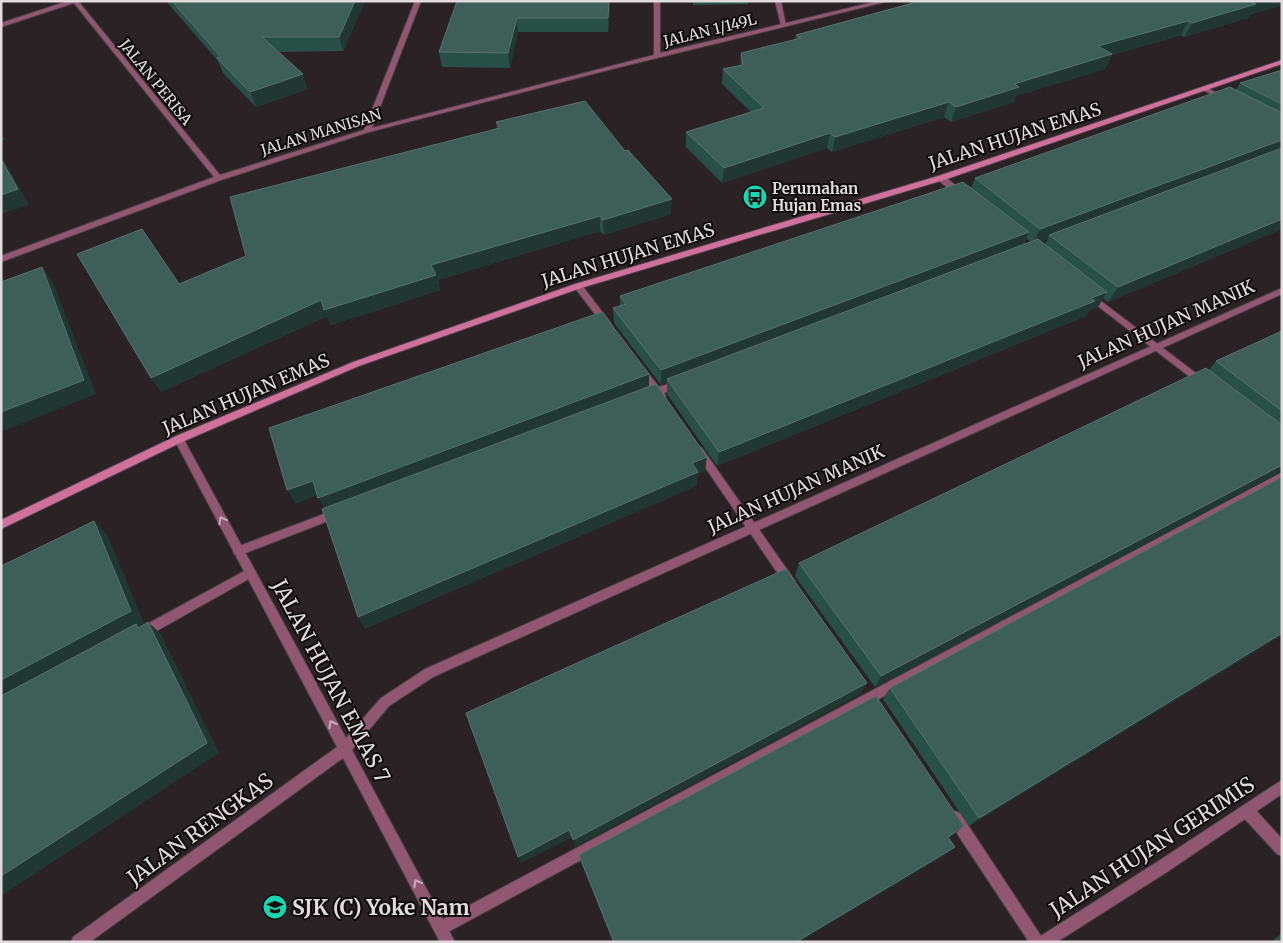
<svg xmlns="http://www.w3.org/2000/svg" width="1283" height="943" font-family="Merriweather,serif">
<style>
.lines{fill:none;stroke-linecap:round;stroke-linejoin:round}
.lane-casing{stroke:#474042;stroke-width:2}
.street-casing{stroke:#474042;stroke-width:2}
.secondary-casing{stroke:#474042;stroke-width:2}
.lane{fill:#925770;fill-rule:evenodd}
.street{fill:#925770;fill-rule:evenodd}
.secondary{fill:#d0719b;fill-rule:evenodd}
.wall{fill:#295046;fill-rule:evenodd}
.shaded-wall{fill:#213832}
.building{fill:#3d5f57;stroke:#56736c}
.oneway{stroke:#c5adb7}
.labels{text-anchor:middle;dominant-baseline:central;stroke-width:4;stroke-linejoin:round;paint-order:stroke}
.far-street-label{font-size:15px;fill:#e1dbdd;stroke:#100c0e}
.far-poi-label{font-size:15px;font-weight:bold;fill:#e1dbdd;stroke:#100c0e;text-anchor:start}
.street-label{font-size:18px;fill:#e1dbdd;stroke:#100c0e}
.near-street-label{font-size:21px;fill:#e1dbdd;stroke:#100c0e}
.near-poi-label{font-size:21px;font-weight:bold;fill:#e1dbdd;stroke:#100c0e;text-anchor:start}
</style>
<rect width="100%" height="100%" fill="#2a2225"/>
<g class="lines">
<defs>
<path id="lane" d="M775,1H781L786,26L781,25Z
M1205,87L1225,97L1226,98L1221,99L1203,90L1202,89Z
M938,176H944L965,193V197H959L938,180Z
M578,283L581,284L610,322L611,324L610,326H604L575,288L574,286Z
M1089,292L1205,380L1207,382L1205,384H1199L1086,297V293Z
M641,367L644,368L659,387L680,380L685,383L683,385L664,393L666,396L664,398L661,399L656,396L649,398L646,397L644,395L646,393L652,390L636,370Z
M699,447L702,448L793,578L795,581L793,584L789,586L785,584L696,454L694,451L696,448Z
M1282,472V481L446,933L441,935L436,933L434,928L436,923Z
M337,509L341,510L342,513L341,516L238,556L234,554L233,551L234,548Z
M250,568L254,570L255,573L254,576L146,637L142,638L138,637L136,633L138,629Z
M1247,804L1252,806L1282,839V856L1277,854L1242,816L1240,811L1242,806Z
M955,811L960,813L1045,942H1029L950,823L948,818L950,813Z"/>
<path id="street" d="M68,1H78L220,175L364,130L415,1H421L372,128L654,55V1H660V53L878,1H889L612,69L369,132L221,180L1,262V256L214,177L74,3L1,27V23Z
M1282,288V294L433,677L389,706L352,750L455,942H440L343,758L90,942H71L73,937L337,747L174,439L176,436H182L346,738L381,698L425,669Z
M1282,780V794L1167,872L1057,942H1037L1039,937L1157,862Z"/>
<path id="secondary" d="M1282,60V64L944,180L581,288L359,366L182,442L1,529V520L176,436L353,362L575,284L938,176Z"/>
</defs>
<use href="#lane" class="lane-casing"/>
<use href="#street" class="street-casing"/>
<use href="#secondary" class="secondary-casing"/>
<use href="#lane" class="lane"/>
<use href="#street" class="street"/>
<use href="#secondary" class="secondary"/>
</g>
<path class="wall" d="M166,1H365L343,51L278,52L308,89L256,107L223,73L218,61Z
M457,1H610L608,32H518L510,68L442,67L439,52Z
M693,1H749L748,4L693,5Z
M1282,1V5L1251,14L1248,18L1184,37L1181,35L1112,55L1105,69L1016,96L1014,102L951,122L944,117L832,152L827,148L722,183L686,147V132L751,112L722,84L723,69L740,65L741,53L795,40L796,35Z
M1282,70V229L1108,302L1103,298L1098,307L1090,310L1086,316L717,466L667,394V382L661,385L614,323L613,308L620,306V296L971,188L975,178L1236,90L1240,83ZM1026,238L1031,242L1024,244ZM1048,239L1045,244L1041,241Z
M496,122L671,214L604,235L600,231L438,280L440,290L331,325L327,316L161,392L179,284L246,256L497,128Z
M1282,331V472L875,687L795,576L799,563L1209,370L1216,361Z
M1282,477V635L969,826L883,699L890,688Z
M964,826L948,838L945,855L798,942H613L581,862L579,855Z
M1282,933V942H1271Z"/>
<path class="shaded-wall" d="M355,1H365L343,51L339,37Z
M609,1H610L608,32V18Z
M1254,1H1282V5L1251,14L1248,18L1184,37L1192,23Z
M517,18L518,32L510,68L508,53Z
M1188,21L1181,35L1112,55L1105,69L1016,96L1014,102L951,122L956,107L1014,84L1098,46Z
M303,74L308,89L256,107L250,92Z
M949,102L944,117L832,152L835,137Z
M830,133L827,148L722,183L724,168Z
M1,134L6,140L1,142Z
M1282,140V151L1049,235L1048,239L1033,244L1040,229Z
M1,155L29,205L1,214Z
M672,199L671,214L604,235L603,220Z
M600,216V231L438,280L440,290L331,325L327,316L161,392L151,378L321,300L431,265Z
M1282,219V229L1108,302L1118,287Z
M1029,232L1022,247L667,379V382L661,385V370Z
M42,267L53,282L96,394L1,432V412Z
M1107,292L1098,307L1090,310L1086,316L717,466L719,452Z
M649,374V389L326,511L318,498Z
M707,457L705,471L698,474L697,486L365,629L358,617L692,463Z
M1282,465V472L875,687L881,676Z
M313,481L320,494L296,504L287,490Z
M94,521L107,534L144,623L139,626L149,636L1,701V680Z
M148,622L161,634L219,753L1,896V876Z
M1282,633V635L969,826L979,818Z
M867,683L861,694L575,847L573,840Z
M964,826L955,834L938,844L948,837Z
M569,830L571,838L521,863L518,857Z
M955,847L945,855L798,942H796Z"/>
<path class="building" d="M172,1H355L339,37H262L303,74L250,92L217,58L221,57Z
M457,1H609L608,18H517L508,53L439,52Z
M920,1H1254L1252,2L1256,4L1192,23L1188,21L1098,46L1112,54L1014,84L1019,87L956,107L949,102L835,137L830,133L724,168L686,132L764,108L723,69L743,65L741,53L801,38L796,35Z
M1282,70V104L1240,83Z
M1230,87L1282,113V140L1040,229L975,178Z
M585,101L625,151L628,150L672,199L603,220L600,216L431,265L436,275L324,310L321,300L151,378L77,254L142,229L179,284L246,256L230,197L500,128L496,122Z
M1282,148V219L1118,287L1049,235Z
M1,159L18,189L1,195Z
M963,182L1029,232L661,370L613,308L626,304L620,296Z
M1038,239L1107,292L1091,298L1095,301L719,452L667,379Z
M42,267L84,380L1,412V282Z
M602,312L649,374L318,498L313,481L287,490L269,428Z
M1282,331V411L1216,361Z
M1206,368L1282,425V465L881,676L799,563Z
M656,384L707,457L692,463L698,472L358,617L322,509Z
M1282,477V633L979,818L890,688Z
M94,521L131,611L1,680V566Z
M786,569L867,683L573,840L569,830L518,857L466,713Z
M148,622L207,743L1,876V696L136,624L138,628Z
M876,696L964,826L948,837L955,847L796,942H614L579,855Z"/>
<defs><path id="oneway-chevron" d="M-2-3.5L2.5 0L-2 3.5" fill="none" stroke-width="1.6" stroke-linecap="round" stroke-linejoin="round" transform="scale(1.25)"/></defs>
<g class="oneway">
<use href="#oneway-chevron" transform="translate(222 520) rotate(-118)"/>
<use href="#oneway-chevron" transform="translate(332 724) rotate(-118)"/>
<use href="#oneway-chevron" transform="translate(417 883) rotate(-118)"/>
</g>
<defs>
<symbol id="bus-disc" viewBox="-11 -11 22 22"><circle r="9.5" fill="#1bd5b1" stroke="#100c0e"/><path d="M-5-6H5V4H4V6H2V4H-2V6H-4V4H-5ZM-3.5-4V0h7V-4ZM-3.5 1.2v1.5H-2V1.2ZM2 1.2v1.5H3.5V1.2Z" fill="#111"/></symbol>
<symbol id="school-disc" viewBox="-11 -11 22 22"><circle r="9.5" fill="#1bd5b1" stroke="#100c0e"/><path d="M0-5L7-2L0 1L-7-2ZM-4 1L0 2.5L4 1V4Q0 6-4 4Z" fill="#111"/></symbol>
</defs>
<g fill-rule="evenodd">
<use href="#bus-disc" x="741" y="183" width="28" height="28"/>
<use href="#school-disc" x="261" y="893" width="28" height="28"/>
</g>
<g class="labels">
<g class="far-street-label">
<text transform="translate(710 30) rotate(-14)">JALAN 1/149L</text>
<text transform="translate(156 82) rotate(51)">JALAN PERISA</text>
<text transform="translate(321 132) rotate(-17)">JALAN MANISAN</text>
</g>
<g class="far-poi-label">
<text x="772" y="188">Perumahan<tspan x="772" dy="17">Hujan Emas</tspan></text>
</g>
<g class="street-label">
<text transform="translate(1015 136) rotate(-18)">JALAN HUJAN EMAS</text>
<text transform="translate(628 255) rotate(-17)">JALAN HUJAN EMAS</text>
<text transform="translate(1166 324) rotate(-24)">JALAN HUJAN MANIK</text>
<text transform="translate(246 394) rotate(-23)">JALAN HUJAN EMAS</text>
<text transform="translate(796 489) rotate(-24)">JALAN HUJAN MANIK</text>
</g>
<g class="near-street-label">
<text transform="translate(331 681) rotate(62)">JALAN HUJAN EMAS 7</text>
<text transform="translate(200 829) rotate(-36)">JALAN RENGKAS</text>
<text transform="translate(1152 847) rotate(-33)">JALAN HUJAN GERIMIS</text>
</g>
<g class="near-poi-label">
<text x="292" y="907">SJK (C) Yoke Nam</text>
</g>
</g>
<rect width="1283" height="943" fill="none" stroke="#e1dbdd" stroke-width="5"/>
</svg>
